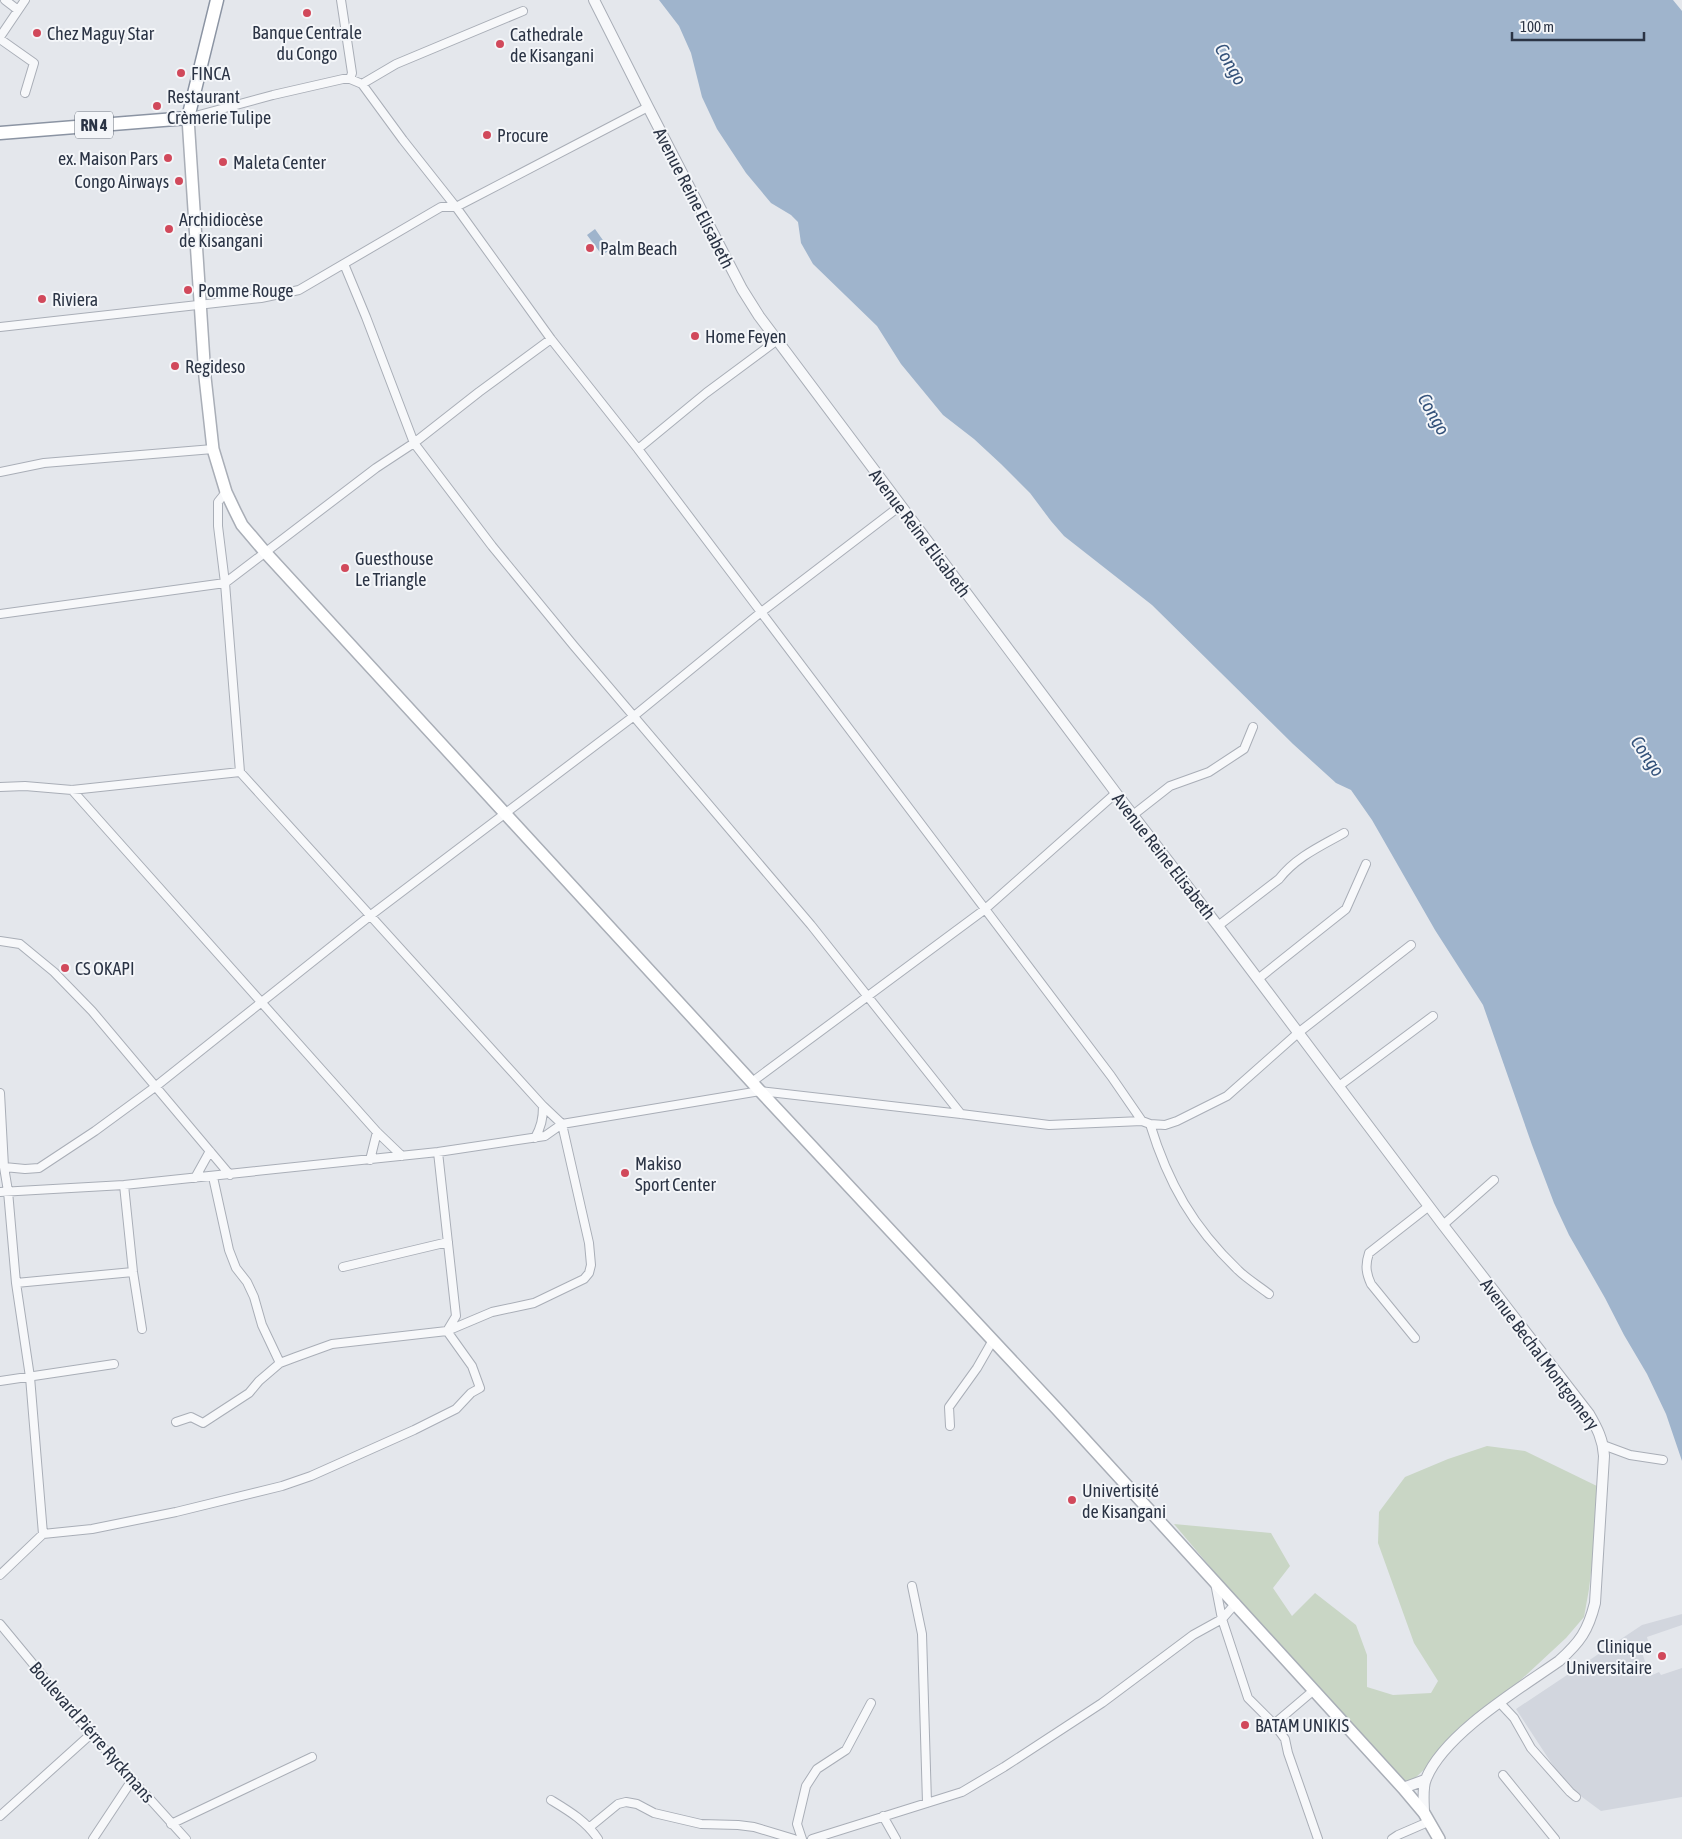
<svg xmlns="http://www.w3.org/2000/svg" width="1682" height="1839" font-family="'Asap Condensed',sans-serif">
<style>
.built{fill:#d2d6de}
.green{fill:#c9d6c5}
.water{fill:#9fb4cc}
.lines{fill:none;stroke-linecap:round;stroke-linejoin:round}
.minor-casing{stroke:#a9aeb7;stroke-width:10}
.tertiary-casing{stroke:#a9aeb7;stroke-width:12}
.secondary-casing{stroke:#a9aeb7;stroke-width:14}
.trunk-casing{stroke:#8b94a3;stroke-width:15}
.minor{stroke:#f7f8fa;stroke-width:8}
.tertiary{stroke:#f7f8fa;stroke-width:10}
.secondary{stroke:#fff;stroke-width:11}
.trunk{stroke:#fff;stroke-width:12}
.poi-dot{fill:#d1495b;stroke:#f4f6f9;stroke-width:2}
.labels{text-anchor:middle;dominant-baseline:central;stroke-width:4;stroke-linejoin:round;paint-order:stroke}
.shield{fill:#f4f6f9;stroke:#676e7b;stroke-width:1}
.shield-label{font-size:16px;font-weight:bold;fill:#2b3445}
.poi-label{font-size:18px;fill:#2b3445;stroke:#f4f6f9;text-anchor:start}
.street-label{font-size:18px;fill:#2b3445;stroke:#f4f6f9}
.water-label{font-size:19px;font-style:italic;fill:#34527a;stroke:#f4f6f9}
</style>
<rect width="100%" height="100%" fill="#e4e7ec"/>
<path class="built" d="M1682,1614V1625L1647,1637L1648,1641L1639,1644L1650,1676L1659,1672L1661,1675L1682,1668V1797L1601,1811L1578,1794L1556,1770L1516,1709L1642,1625Z"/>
<path class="green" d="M1487,1446L1525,1451L1601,1488L1589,1589L1584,1617L1566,1638L1400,1792L1174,1524L1271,1533L1290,1566L1273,1588L1292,1616L1315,1593L1356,1625L1367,1655V1687L1393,1695L1431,1693L1438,1681L1414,1643L1378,1543L1379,1512L1405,1477L1448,1459Z"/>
<path class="water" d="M659,0H1673L1682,11V1461L1666,1414L1647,1374L1624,1335L1605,1298L1569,1235L1554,1203L1532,1145L1483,1005L1435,930L1372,820L1351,790L1336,783L1293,744L1152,605L1064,536L1051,521L1030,493L1001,464L974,439L943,415L901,364L877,326L813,264L801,243L798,222L791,215L771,203L746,173L717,129L702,97L691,53L679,26Z
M595,229L610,250L602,255L587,235Z"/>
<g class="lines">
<defs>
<path id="minor" d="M5,0L18,10
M341,0L352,73L350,79
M0,37L25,0
M0,39L34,63L25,93
M362,84L396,64L523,11
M188,118L273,95L343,79H350L362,84L403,140L456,207L551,339L638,449L1111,1076L1142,1121
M344,264L366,317L414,443L492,546L574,646L811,925L961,1114
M0,327L261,298L299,290L441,207H456L648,107
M638,449L706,393L776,341
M0,472L44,463L213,449
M0,614L225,583L376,468L414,443L479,392L551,339
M0,787L25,786L72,790L240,772
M72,790L377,1132L402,1156
M1133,815L1170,786L1209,772L1244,749L1253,727
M1218,926L1279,879C1296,857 1321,846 1344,833
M0,941L20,944L54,972L92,1011L230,1175
M1258,979L1346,909L1366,864
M752,1082L984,910L1116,793
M1339,1086L1433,1016
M0,1093L4,1167L8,1191L16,1283L30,1377L43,1534
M1150,1124C1168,1183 1193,1227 1238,1270C1247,1279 1259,1286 1269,1294
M535,1138C541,1127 543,1119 543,1106
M438,1152L456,1316L447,1331
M370,1160L377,1132
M4,1167L25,1169L39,1168L95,1131L155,1087L371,915L634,716L760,613L900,506
M213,1177L229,1250L236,1268L247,1282L254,1297L262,1325L280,1363
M195,1178L210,1151
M124,1185L133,1272L142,1329
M0,1192L124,1185L438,1152L545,1136L562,1124L760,1091L961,1114L1049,1125L1142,1121L1150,1124L1165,1125L1177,1121L1227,1096L1298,1033L1411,945
M1443,1225L1494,1180
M343,1267L448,1242
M16,1283L133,1272
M1415,1338L1371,1284C1366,1273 1365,1265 1369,1253L1429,1206
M0,1381L114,1364
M176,1422L191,1417L203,1423L249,1393L259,1381L280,1363L296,1357L332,1344L447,1331L492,1312L534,1303L584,1279L589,1273L591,1265L589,1243L562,1124L543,1106L240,772L225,583L218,526V502L226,492
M950,1426L949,1407L977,1368L993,1340
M1603,1445L1630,1455L1663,1460
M0,1575L43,1534L92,1529L176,1512L282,1486L311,1476L414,1430L456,1409L471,1393L480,1388L472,1366L447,1331
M1215,1583L1222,1619L1248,1698L1274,1724L1285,1739L1288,1753L1318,1839
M912,1586L922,1634L927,1803
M0,1624L91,1734L186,1839
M1500,1703L1514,1718L1531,1748L1570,1792L1576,1797
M1274,1724L1314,1690
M1503,1775L1555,1839
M551,1800C569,1811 586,1821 598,1839
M0,1816L91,1734
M883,1816L896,1839
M171,1824L312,1757
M590,1827L618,1804L626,1802L637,1804L654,1813L701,1824L738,1825L754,1827L794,1839
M93,1839L132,1780
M802,1839L797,1824L806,1786L817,1769L846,1750L871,1703
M812,1839L962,1792L1004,1767L1102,1703L1193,1635L1222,1619L1236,1603
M1392,1839L1398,1835L1428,1822"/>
<path id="tertiary" d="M594,0L648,107L742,289L759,316L1116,793L1218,926L1443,1225L1589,1414C1597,1428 1603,1439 1604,1456L1595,1603C1588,1631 1580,1642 1559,1661C1519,1689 1444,1734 1426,1779C1422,1788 1424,1803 1424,1813
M1403,1788L1425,1780"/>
<path id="secondary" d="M188,118L205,377L213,449L226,492L235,511L242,525L265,552L760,1091L1056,1408L1403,1788L1424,1813L1439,1839"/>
<path id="trunk" d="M0,133L188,118L217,0"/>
</defs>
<use href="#minor" class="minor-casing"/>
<use href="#tertiary" class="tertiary-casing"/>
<use href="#secondary" class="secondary-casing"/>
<use href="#trunk" class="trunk-casing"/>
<use href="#minor" class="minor"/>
<use href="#tertiary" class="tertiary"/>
<use href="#secondary" class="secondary"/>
<use href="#trunk" class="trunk"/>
</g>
<g class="poi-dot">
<circle cx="307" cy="13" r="5"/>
<circle cx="37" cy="33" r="5"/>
<circle cx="500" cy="44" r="5"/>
<circle cx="181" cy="73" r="5"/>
<circle cx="157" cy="106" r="5"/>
<circle cx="487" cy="135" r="5"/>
<circle cx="168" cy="158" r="5"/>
<circle cx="223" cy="162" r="5"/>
<circle cx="179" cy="181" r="5"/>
<circle cx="169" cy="229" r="5"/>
<circle cx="590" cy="248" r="5"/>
<circle cx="188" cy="290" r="5"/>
<circle cx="42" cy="299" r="5"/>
<circle cx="695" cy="336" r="5"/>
<circle cx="175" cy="366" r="5"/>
<circle cx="345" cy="568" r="5"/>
<circle cx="65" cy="968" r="5"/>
<circle cx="625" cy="1173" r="5"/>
<circle cx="1072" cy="1500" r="5"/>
<circle cx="1662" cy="1656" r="5"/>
<circle cx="1245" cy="1725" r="5"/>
</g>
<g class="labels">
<rect class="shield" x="75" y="111.5" width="38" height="27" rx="4"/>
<g class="shield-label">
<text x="94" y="125">RN 4</text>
</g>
<g class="poi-label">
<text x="307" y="32" text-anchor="middle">Banque Centrale<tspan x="307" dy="21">du Congo</tspan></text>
<text x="47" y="33">Chez Maguy Star</text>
<text x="510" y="34">Cathedrale<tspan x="510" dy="21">de Kisangani</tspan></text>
<text x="191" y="73">FINCA</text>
<text x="167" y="96">Restaurant<tspan x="167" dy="21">Crèmerie Tulipe</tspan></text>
<text x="497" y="135">Procure</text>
<text x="158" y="158" text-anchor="end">ex. Maison Pars</text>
<text x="233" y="162">Maleta Center</text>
<text x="169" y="181" text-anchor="end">Congo Airways</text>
<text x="179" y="219">Archidiocèse<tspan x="179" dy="21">de Kisangani</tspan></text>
<text x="600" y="248">Palm Beach</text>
<text x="198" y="290">Pomme Rouge</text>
<text x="52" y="299">Riviera</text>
<text x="705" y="336">Home Feyen</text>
<text x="185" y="366">Regideso</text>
<text x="355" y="558">Guesthouse<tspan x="355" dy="21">Le Triangle</tspan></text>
<text x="75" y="968">CS OKAPI</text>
<text x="635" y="1163">Makiso<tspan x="635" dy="21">Sport Center</tspan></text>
<text x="1082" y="1490">Univertisité<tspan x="1082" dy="21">de Kisangani</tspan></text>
<text x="1652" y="1646" text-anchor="end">Clinique<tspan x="1652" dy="21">Universitaire</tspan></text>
<text x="1255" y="1725">BATAM UNIKIS</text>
</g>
<g class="street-label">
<text transform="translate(694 198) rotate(63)">Avenue Reine Elisabeth</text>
<text transform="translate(920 533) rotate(53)">Avenue Reine Elisabeth</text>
<text transform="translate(1164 856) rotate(52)">Avenue Reine Elisabeth</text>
<text transform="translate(1540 1354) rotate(53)">Avenue Bechal Montgomery</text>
<text transform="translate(92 1732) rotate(49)">Boulevard Piérre Ryckmans</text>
</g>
<g class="water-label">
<text transform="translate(1231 64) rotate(60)">Congo</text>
<text transform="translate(1434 414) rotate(60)">Congo</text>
<text transform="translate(1648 756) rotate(56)">Congo</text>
</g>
</g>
<path d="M1512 32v8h132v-8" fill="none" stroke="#2b3445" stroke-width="2.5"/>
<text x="1520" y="32" font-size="15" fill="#2b3445" stroke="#f4f6f9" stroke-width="4" paint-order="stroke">100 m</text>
</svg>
